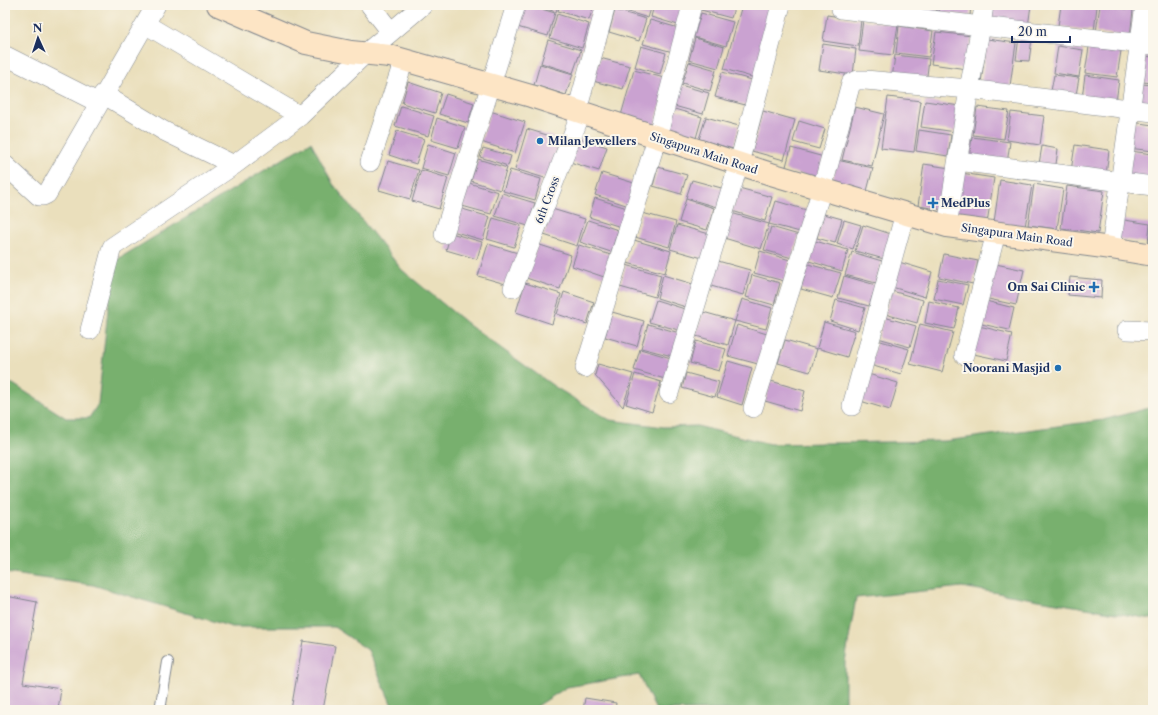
<svg xmlns="http://www.w3.org/2000/svg" width="1158" height="715" font-family="'Libre Caslon Text',serif">
<style>
.forest{fill:#78b06e;stroke:#4a7066}
.building{fill:#caa2d1}
.lines{fill:none;stroke-linecap:round;stroke-linejoin:round}
.lane-casing{stroke:#82878d;stroke-width:12}
.street-casing{stroke:#82878d;stroke-width:20}
.secondary-casing{stroke:#82878d;stroke-width:24}
.lane{stroke:#fff;stroke-width:10}
.street{stroke:#fff;stroke-width:19}
.secondary{stroke:#fde5c5;stroke-width:22}
.poi-dot{fill:#1f6fb2;stroke:#fbf7ec;stroke-width:1.5}
.labels{text-anchor:middle;dominant-baseline:central;stroke-width:4;stroke-linejoin:round;paint-order:stroke}
.poi-label{font-size:11px;font-weight:bold;fill:#1b2f5e;stroke:#fbf7ec;text-anchor:start}
.street-label{font-size:11px;fill:#1b2f5e;stroke:#fbf7ec}
</style>
<rect width="100%" height="100%" fill="#fbf7ec"/>
<filter id="ink" filterUnits="userSpaceOnUse"><feTurbulence type="fractalNoise" baseFrequency=".025" numOctaves="2"/><feDisplacementMap in="SourceGraphic" scale="8" xChannelSelector="R" yChannelSelector="G"/><feConvolveMatrix kernelMatrix="1 2 1 2 8 2 1 2 1" color-interpolation-filters="sRGB"/></filter>
<filter id="wash" filterUnits="userSpaceOnUse"><feTurbulence type="fractalNoise" baseFrequency=".012" numOctaves="4" result="noise"/><feDisplacementMap in="SourceGraphic" scale="16" xChannelSelector="R" yChannelSelector="G"/><feGaussianBlur stdDeviation="0.9" result="paint"/><feColorMatrix in="noise" values="0 0 0 0 0 0 0 0 0 0 0 0 0 0 0 0 0 1.4 0 .05"/><feComposite in="paint" operator="in"/></filter>
<g filter="url(#wash)">
<rect width="100%" height="100%" fill="#eadfbc"/>
<path class="forest" d="M311,142L333,184L402,270L470,326L555,387L610,420L664,427L697,426L770,444L945,441L1103,420L1153,407V619H1151L962,587L856,598L845,662V710H656L639,675L567,687L531,710H394L368,650L334,627H232L93,585L5,573V383L13,384L66,418H89L98,404L113,262Z"/>
<g id="blocks">
<path class="building" d="M521,5H528L555,13L548,36L514,26Z
M535,5H558L556,12Z
M560,5H594L589,20L558,11Z
M617,5H652L648,18L616,8Z
M654,5H683L678,25L651,17Z
M703,5H735L731,18L701,10Z
M742,5H776L755,78L724,69Z
M902,5H937L936,14L901,10Z
M939,5H971L970,16L938,12Z
M991,5H1031L1028,27L989,22Z
M1061,5H1083L1097,7L1094,31L1058,26Z
M1100,5L1133,10L1130,37L1096,32Z
M615,10L646,19L639,41L609,32Z
M1153,12V37H1147Z
M701,13L733,22L726,46L694,37Z
M557,14L589,24L582,48L550,38Z
M827,15L861,20L858,46L823,41Z
M650,20L679,28L673,52L643,44Z
M863,20L898,25L893,55L859,51Z
M899,26L933,31L929,57L896,53Z
M936,32L972,36L967,69L931,64Z
M1019,37L1032,39L1029,61L1016,60Z
M695,38L724,47L718,68L689,60Z
M987,39L1016,43L1010,86L981,83Z
M548,40L581,50L573,73L541,63Z
M823,44L856,49L853,75L819,70Z
M641,46L666,53L660,74L635,67Z
M1058,46L1083,50L1079,77L1054,73Z
M1089,47L1121,51L1117,77L1085,73Z
M895,55L929,59L926,84L892,79Z
M1145,56L1153,57V83L1142,82Z
M600,58L630,66L623,89L593,81Z
M689,62L716,70L710,91L682,83Z
M540,64L573,74L566,95L534,85Z
M634,70L668,79L654,128L620,119Z
M722,72L756,81L749,106L715,97Z
M1054,75L1079,78L1076,95L1051,91Z
M1085,75L1119,80L1116,102L1082,98Z
M408,82L441,93L435,113L402,103Z
M1141,84L1153,85V108L1138,106Z
M680,85L709,93L703,114L674,106Z
M446,94L474,103L468,123L439,114Z
M888,97L921,101L914,152L881,148Z
M925,101L960,106L956,132L921,127Z
M401,106L434,116L428,136L395,126Z
M855,107L884,114L872,166L842,160Z
M977,107L1009,111L1004,139L973,135Z
M671,108L702,117L696,138L666,129Z
M490,111L525,122L515,153L481,142Z
M763,111L795,120L784,160L752,151Z
M1011,112L1044,116L1040,145L1007,140Z
M706,117L739,126L733,149L699,139Z
M437,118L465,127L458,148L431,140Z
M799,121L825,129L819,149L793,142Z
M1132,122L1153,125V151L1128,148Z
M527,129L560,139L548,179L515,169Z
M919,130L951,135L948,156L916,151Z
M397,131L424,139L416,164L389,155Z
M972,137L1010,142L1007,164L969,158Z
M578,138L607,147L599,171L570,162Z
M428,144L456,153L449,176L421,168Z
M1075,145L1109,150L1106,176L1071,171Z
M1042,146L1058,149L1055,172L1038,170Z
M483,148L511,156L508,166L480,157Z
M791,148L824,157L818,179L785,170Z
M1130,151L1153,154V181L1126,177Z
M478,159L507,168L500,190L471,181Z
M837,160L873,168L867,191L832,183Z
M388,161L419,170L410,199L379,190Z
M924,164L950,168L944,210L918,206Z
M658,167L687,175L681,194L653,186Z
M421,170L448,178L439,209L412,201Z
M510,170L541,179L535,200L503,191Z
M602,173L637,184L629,206L595,195Z
M961,173L994,178L987,223L955,218Z
M692,180L725,189L720,208L686,198Z
M1000,180L1032,185L1025,227L994,222Z
M469,183L498,192L491,214L462,206Z
M1034,184L1063,189L1057,229L1028,225Z
M1067,186L1104,191L1098,233L1061,228Z
M739,188L772,197L765,221L732,211Z
M502,193L535,203L528,226L495,216Z
M595,198L627,208L621,227L589,217Z
M686,199L714,208L707,230L679,222Z
M776,201L810,211L804,233L769,224Z
M459,208L490,217L483,240L452,231Z
M552,209L585,219L577,246L544,235Z
M642,213L676,222L669,247L635,237Z
M731,213L769,224L761,249L724,238Z
M824,214L842,219L835,243L817,238Z
M493,218L521,226L514,247L487,239Z
M1118,219L1150,224L1148,243L1115,238Z
M588,220L618,230L611,252L580,242Z
M844,220L861,225L853,249L837,244Z
M677,225L713,235L706,259L670,249Z
M863,225L891,234L884,259L855,251Z
M1152,225H1153V243H1149Z
M771,227L799,235L792,258L764,250Z
M451,233L482,242L477,259L446,250Z
M634,240L671,251L665,273L627,263Z
M815,241L848,250L842,271L809,261Z
M488,244L518,253L509,285L478,276Z
M537,244L571,255L560,289L526,278Z
M579,245L611,255L604,277L572,266Z
M760,251L790,260L784,281L754,273Z
M852,252L882,261L876,283L845,275Z
M944,254L978,261L973,284L939,277Z
M718,261L750,270L743,295L711,286Z
M899,262L932,272L925,297L892,287Z
M991,263L1024,270L1016,305L984,298Z
M808,264L841,273L833,298L801,289Z
M626,265L661,275L655,297L620,287Z
M663,275L696,285L689,308L657,298Z
M752,275L780,283L774,305L746,297Z
M844,276L876,285L869,306L838,298Z
M1070,277L1102,280L1101,298L1068,295Z
M938,279L968,285L963,305L934,299Z
M525,283L561,294L552,324L516,312Z
M892,291L923,300L917,323L885,314Z
M564,292L594,302L587,324L557,314Z
M742,299L772,308L766,329L735,321Z
M656,300L688,310L682,331L649,322Z
M836,300L865,308L858,330L830,321Z
M982,300L1014,308L1009,330L977,323Z
M929,301L959,308L954,329L925,323Z
M612,312L644,321L637,346L605,337Z
M703,312L735,321L728,345L696,336Z
M884,317L916,326L910,347L878,338Z
M824,322L855,331L847,357L817,348Z
M648,324L683,334L676,357L641,348Z
M920,324L953,332L942,372L910,364Z
M737,325L767,334L758,364L728,356Z
M975,325L1012,334L1006,361L969,353Z
M785,340L817,349L810,372L778,363Z
M877,340L909,349L901,374L870,365Z
M696,341L726,349L719,371L690,363Z
M640,349L671,358L665,379L634,370Z
M728,361L752,368L742,405L717,397Z
M598,364L633,374L623,407L595,375Z
M686,373L719,382L715,397L682,388Z
M865,373L898,383L890,410L857,400Z
M635,374L661,382L652,412L626,404Z
M771,381L805,391L800,411L765,401Z
M6,596L37,602L23,683L61,689L58,710H5Z
M303,641L335,646L323,710H291Z
M585,698L616,703L615,710H583Z"/>
</g>
</g>
<g filter="url(#ink)">
<use href="#blocks" fill-opacity="0" stroke="#82878d" stroke-width="1"/>
<g class="lines">
<defs>
<path id="lane" d="M160,710L168,662"/>
<path id="street" d="M370,5L391,32
M984,5L981,26L1153,45
M841,9L981,26L969,89L947,226
M145,24L300,116L366,53L423,5
M6,56L99,103
M103,94L164,131L234,165
M577,111L606,5
M958,161L1153,186
M370,162L404,60
M5,165L39,196H43L47,194L156,5
M444,234L516,5
M1111,248L1145,5
M513,288L581,113
M90,330L112,247L234,165L300,116
M1127,330L1153,331
M964,355L996,233
M585,368L657,138L692,5
M669,393L739,163L781,5
M852,406L905,213
M753,408L822,189L851,83L858,80H865L969,89L1153,112"/>
<path id="secondary" d="M218,5L306,43L351,52L390,56L531,96L771,174L947,226L1111,248L1153,255"/>
</defs>
<use href="#lane" class="lane-casing"/>
<use href="#street" class="street-casing"/>
<use href="#secondary" class="secondary-casing"/>
<use href="#lane" class="lane"/>
<use href="#street" class="street"/>
<use href="#secondary" class="secondary"/>
</g>
</g>
<g class="poi-dot">
<circle cx="540" cy="141" r="4"/>
<path d="M931 197h4v4h4v4h-4v4h-4v-4h-4v-4h4z"/>
<path d="M1092 281h4v4h4v4h-4v4h-4v-4h-4v-4h4z"/>
<circle cx="1058" cy="368" r="4"/>
</g>
<g class="labels">
<g class="poi-label">
<text x="548" y="141">Milan Jewellers</text>
<text x="941" y="203">MedPlus</text>
<text x="1085" y="287" text-anchor="end">Om Sai Clinic</text>
<text x="1050" y="368" text-anchor="end">Noorani Masjid</text>
</g>
<g class="street-label">
<text transform="translate(704 153) rotate(18)">Singapura Main Road</text>
<text transform="translate(547 200) rotate(-69)">6th Cross</text>
<text transform="translate(1017 235) rotate(8)">Singapura Main Road</text>
</g>
</g>
<rect width="1158" height="715" fill="none" stroke="#fbf7ec" stroke-width="20"/>
<g transform="translate(38 38) rotate(357)" stroke="#fbf7ec" stroke-width="3" paint-order="stroke">
<path d="M0-3L7 15L0 10L-7 15Z" fill="#1b2f5e"/>
<text y="-6" font-size="11" font-weight="bold" text-anchor="middle" fill="#1b2f5e">N</text>
</g>
<path d="M1012 36v6h58v-6" fill="none" stroke="#1b2f5e" stroke-width="2"/>
<text x="1018" y="36" font-size="12" fill="#1b2f5e" stroke="#fbf7ec" stroke-width="3" paint-order="stroke">20 m</text>
</svg>
